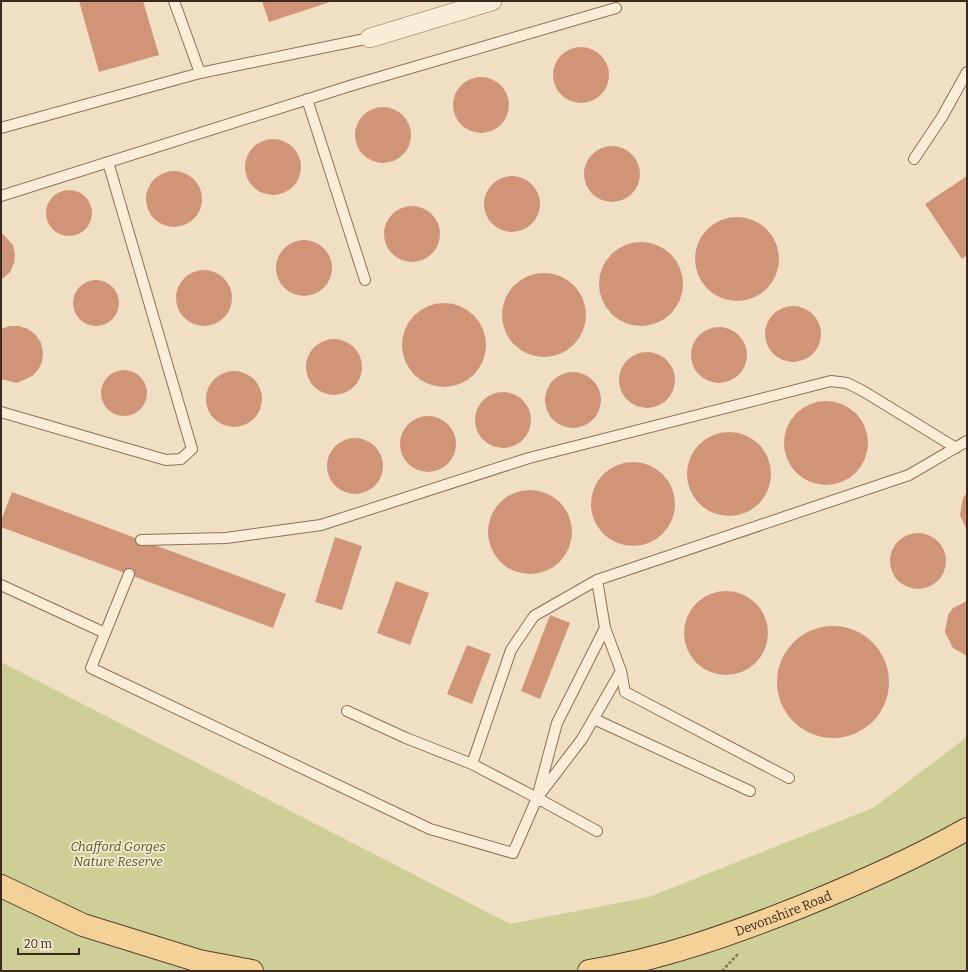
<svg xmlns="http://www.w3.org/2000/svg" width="968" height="972" font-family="Bitter,serif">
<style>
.green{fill:#cdcf97}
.building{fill:#d09578}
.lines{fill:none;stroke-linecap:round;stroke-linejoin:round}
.lane-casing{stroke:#8c7059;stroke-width:12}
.street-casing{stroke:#8c7059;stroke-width:20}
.primary-casing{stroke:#593e2d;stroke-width:24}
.path{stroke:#8c7059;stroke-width:2.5;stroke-dasharray:3 2;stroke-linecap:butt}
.lane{stroke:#faedd7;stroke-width:10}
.street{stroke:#faedd7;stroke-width:19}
.primary{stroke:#f5d19a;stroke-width:22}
.labels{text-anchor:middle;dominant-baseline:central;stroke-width:3.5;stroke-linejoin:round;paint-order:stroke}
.park-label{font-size:13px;font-style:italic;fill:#505823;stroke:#f7ead3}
.street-label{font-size:13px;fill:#3b291e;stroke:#f7ead3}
</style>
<rect width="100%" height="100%" fill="#f0dfc3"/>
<path class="green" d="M1,662L510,924L649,897L873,808L967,737V971H1Z"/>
<path class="building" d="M79,1H143L159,55L99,72Z
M262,1H333L269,22Z
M553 75a28 28 0 1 1 56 0a28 28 0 1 1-56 0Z
M453 105a28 28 0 1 1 56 0a28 28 0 1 1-56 0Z
M355 135a28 28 0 1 1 56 0a28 28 0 1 1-56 0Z
M245 167a28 28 0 1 1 56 0a28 28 0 1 1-56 0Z
M584 174a28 28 0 1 1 56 0a28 28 0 1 1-56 0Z
M146 199a28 28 0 1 1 56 0a28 28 0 1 1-56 0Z
M484 204a28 28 0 1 1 56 0a28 28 0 1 1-56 0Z
M967,176V255L962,259L925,204Z
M46 213a23 23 0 1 1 46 0a23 23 0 1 1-46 0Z
M384 234a28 28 0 1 1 56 0a28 28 0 1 1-56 0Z
M695 259a42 42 0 1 1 84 0a42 42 0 1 1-84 0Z
M1,232L13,245L15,254L14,263L10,272L1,280Z
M276 268a28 28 0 1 1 56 0a28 28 0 1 1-56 0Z
M599 284a42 42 0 1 1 84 0a42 42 0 1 1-84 0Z
M176 298a28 28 0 1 1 56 0a28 28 0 1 1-56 0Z
M502 315a42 42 0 1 1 84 0a42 42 0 1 1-84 0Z
M73 303a23 23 0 1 1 46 0a23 23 0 1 1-46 0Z
M402 345a42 42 0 1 1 84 0a42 42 0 1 1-84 0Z
M765 334a28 28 0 1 1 56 0a28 28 0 1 1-56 0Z
M10,326H19L28,329L36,335L41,343L43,352L42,362L38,370L32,376L17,383L1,379V329Z
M691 355a28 28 0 1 1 56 0a28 28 0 1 1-56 0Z
M306 367a28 28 0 1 1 56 0a28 28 0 1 1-56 0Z
M619 380a28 28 0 1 1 56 0a28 28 0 1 1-56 0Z
M101 393a23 23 0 1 1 46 0a23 23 0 1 1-46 0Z
M206 399a28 28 0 1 1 56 0a28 28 0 1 1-56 0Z
M545 400a28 28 0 1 1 56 0a28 28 0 1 1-56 0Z
M475 420a28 28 0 1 1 56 0a28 28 0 1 1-56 0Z
M784 443a42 42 0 1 1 84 0a42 42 0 1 1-84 0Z
M400 444a28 28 0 1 1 56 0a28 28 0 1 1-56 0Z
M687 474a42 42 0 1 1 84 0a42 42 0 1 1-84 0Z
M327 466a28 28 0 1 1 56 0a28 28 0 1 1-56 0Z
M591 504a42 42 0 1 1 84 0a42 42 0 1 1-84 0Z
M488 532a42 42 0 1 1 84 0a42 42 0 1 1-84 0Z
M12,492L286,594L273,628L1,527V521Z
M967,492V530L960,515L963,498Z
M890 561a28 28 0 1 1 56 0a28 28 0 1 1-56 0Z
M335,537L362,546L342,610L315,602Z
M396,581L429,593L410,645L377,633Z
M684 633a42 42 0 1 1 84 0a42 42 0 1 1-84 0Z
M967,601V656L953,648L945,632L948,615L953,608Z
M550,615L570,623L540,699L521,691Z
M777 682a56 56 0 1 1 112 0a56 56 0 1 1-112 0Z
M467,645L491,654L472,704L447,694Z"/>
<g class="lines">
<defs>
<path id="lane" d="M174,1L200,73L370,38
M307,99L365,280
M1,128L200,73
M914,159L942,117L967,72
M1,196L356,84L616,8
M1,412L166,460L181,459L192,449L108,162
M141,540L226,538L321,525L529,458L831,381L847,383L863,391L956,448
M129,574L91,668L430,829L513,853L537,798L472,764L511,650L534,616L597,580L909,475L967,441
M597,580L605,628L621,671L625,692L789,778
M1,585L105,633
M347,711L406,738L472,764
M594,719L750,791
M540,794L582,739L621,671
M537,798L557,723L605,628
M537,798L597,831"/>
<path id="street" d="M370,38L492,1"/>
<g id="primary">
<path d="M1,886L83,925L199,961L252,971"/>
<path id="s1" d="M589,971C662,959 732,934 800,907C857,884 914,859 967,829"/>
</g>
</defs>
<use href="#lane" class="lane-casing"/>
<use href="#street" class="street-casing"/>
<use href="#primary" class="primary-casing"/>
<path class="path" d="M722,971L738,954"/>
<use href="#lane" class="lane"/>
<use href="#street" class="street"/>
<use href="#primary" class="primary"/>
</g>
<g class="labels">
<g class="park-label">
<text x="118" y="846">Chafford Gorges<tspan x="118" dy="15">Nature Reserve</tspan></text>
</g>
<g class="street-label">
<text stroke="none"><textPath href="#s1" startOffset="203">Devonshire Road</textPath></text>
</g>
</g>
<rect width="968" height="972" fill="none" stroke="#3b291e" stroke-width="4"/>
<path d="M18 948v6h61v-6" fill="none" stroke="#3b291e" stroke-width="2"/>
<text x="24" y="948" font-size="12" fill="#3b291e" stroke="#f7ead3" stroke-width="3" paint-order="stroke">20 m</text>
</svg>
